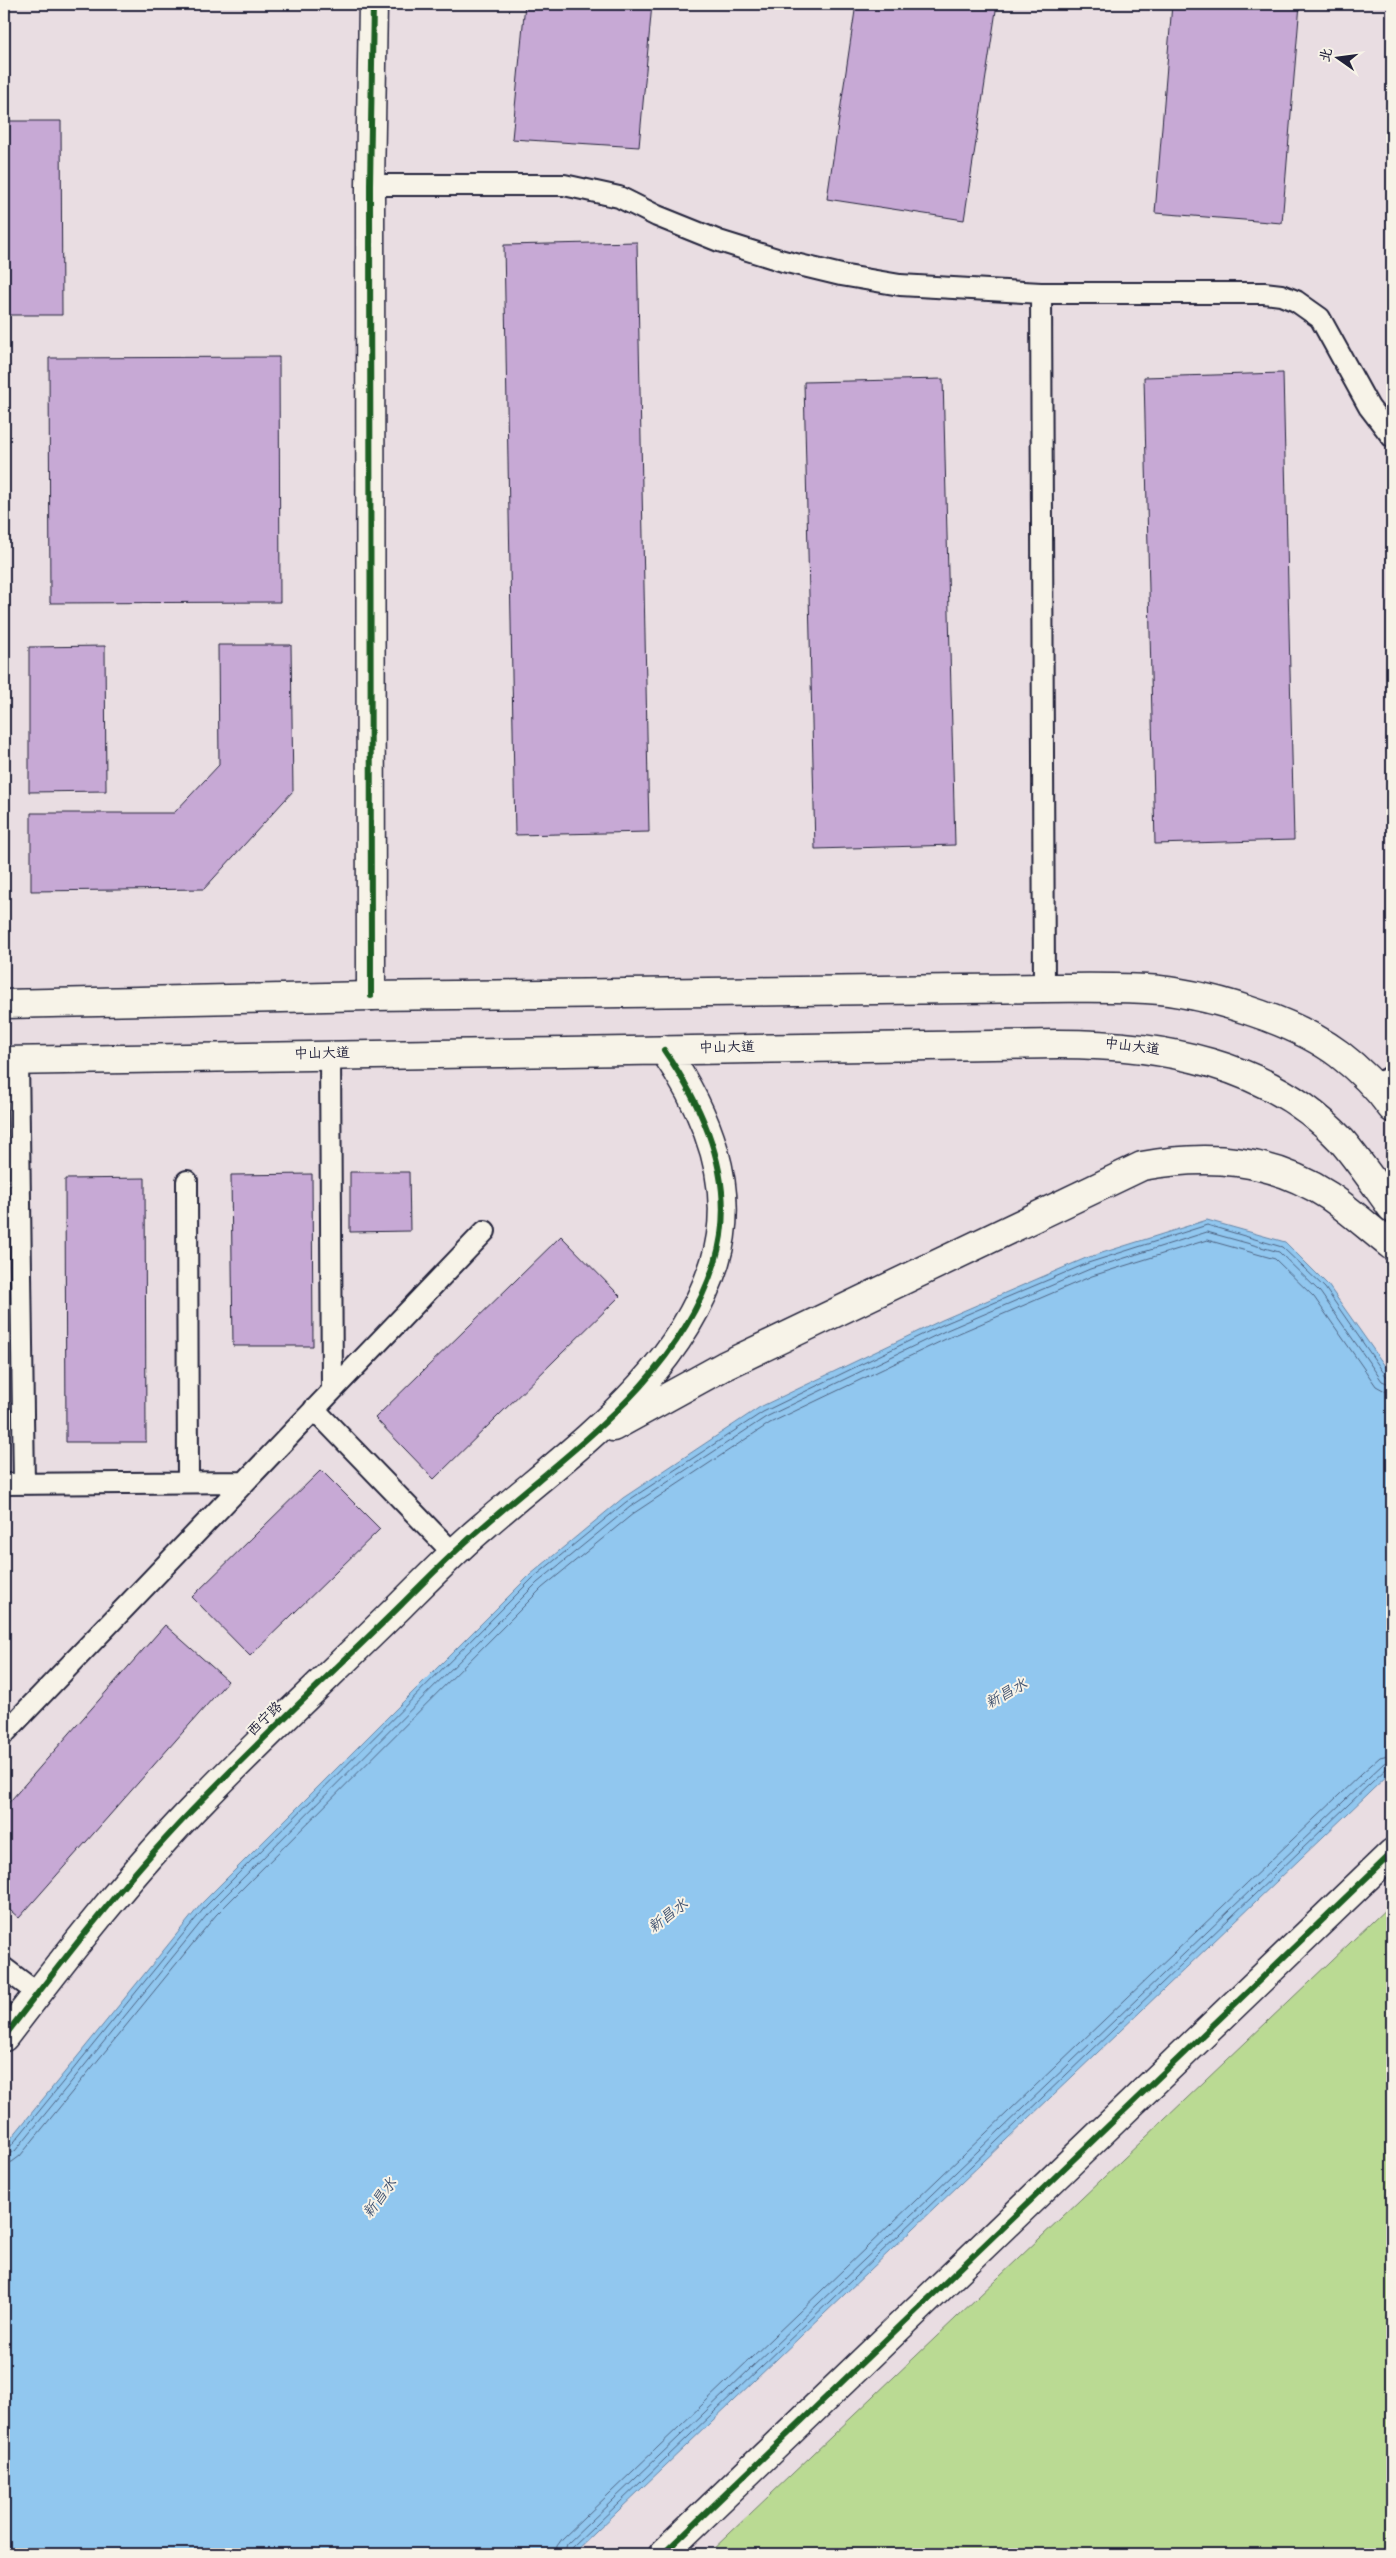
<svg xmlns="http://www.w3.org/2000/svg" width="1396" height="2558" font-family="'Gochi Hand','LXGW WenKai TC',sans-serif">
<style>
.green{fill:#bada93;stroke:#6e7e67}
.water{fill:#91c7ef;stroke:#6585a7}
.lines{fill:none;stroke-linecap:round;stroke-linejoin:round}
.shore{stroke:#4e6483;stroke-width:1}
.building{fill:#c7a9d5;stroke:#22223b}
.lane-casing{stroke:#22223b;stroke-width:24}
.street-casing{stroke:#22223b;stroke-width:31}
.secondary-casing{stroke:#22223b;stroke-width:31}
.lane{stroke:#f7f3e8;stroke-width:20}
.street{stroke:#f7f3e8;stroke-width:28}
.secondary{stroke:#f7f3e8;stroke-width:28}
.cycleway-casing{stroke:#f7f3e8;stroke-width:9}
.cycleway{stroke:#1b5e20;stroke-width:6}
.labels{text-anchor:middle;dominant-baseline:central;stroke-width:4;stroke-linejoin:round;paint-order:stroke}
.street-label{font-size:14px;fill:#22223b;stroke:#f7f3e8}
.water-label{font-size:15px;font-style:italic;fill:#435471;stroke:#f7f3e8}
</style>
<rect width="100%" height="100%" fill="#e9dde2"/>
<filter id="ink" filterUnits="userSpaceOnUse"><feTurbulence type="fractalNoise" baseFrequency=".02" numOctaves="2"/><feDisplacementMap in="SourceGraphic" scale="10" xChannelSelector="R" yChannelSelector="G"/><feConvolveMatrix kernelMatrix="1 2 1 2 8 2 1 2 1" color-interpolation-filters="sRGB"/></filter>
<g filter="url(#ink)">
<path class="green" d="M1392,1903V2554H708Z"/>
<path class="water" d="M1207,1220L1285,1242L1328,1285L1392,1376V1771L573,2554H4V2147L202,1903L530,1575L623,1498L760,1407L942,1320L1086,1258Z"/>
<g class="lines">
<path class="shore" d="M4,2149L10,2147L206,1906L533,1578L626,1502L763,1412L944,1324L1088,1263L1207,1225L1282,1247L1325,1288L1386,1376L1392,1379
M4,2156L15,2151L211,1910L537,1583L630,1507L766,1417L947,1330L1090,1269L1207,1232L1279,1252L1320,1292L1382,1381L1392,1385
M4,2163L12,2162L20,2156L216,1915L542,1588L634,1513L770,1423L950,1337L1092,1276L1207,1240L1275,1259L1314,1297L1376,1386L1385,1391L1392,1392
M556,2554L557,2546L562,2539L1362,1773L1380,1757L1392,1754
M564,2554L567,2544L1367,1779L1384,1763L1392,1761
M570,2554L572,2548L1371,1783L1387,1768L1392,1767"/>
</g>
<path class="building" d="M525,4H652L639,147L512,139Z
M856,4H997L964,220L827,199Z
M1172,4H1300L1282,223L1155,213Z
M4,121H61L62,315H4Z
M637,242L649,832L515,835L504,245Z
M279,357L280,602L50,603L49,358Z
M1283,373L1294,840L1155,844L1144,377Z
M943,379L955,845L815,849L804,382Z
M218,645H291L293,791L204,889L31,891V813H174L219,765Z
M105,646L106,791L29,792V647Z
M350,1172H409L410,1231L350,1232Z
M312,1174L313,1346H233L231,1175Z
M145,1178L146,1442H66L65,1179Z
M561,1236L620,1296L434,1479L375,1418Z
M321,1470L380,1529L250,1656L192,1597Z
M165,1625L228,1681L19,1918L4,1905V1808Z"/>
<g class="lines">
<defs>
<path id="lane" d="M370,185H564L619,197L657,216L719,241L783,261L841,275L900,285L1041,293H1264L1281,295L1296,301L1320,318L1369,407L1392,437
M1041,293L1044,988
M330,1055L332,1390
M18,1061L24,1484
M1375,1085L1392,1076
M187,1181L188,1482
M314,1409L454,1554
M4,1484L245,1482
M4,1734L485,1231
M4,1968L37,1993"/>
<path id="street" d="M371,996L370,185L373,4"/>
<path id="secondary" d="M4,1004L371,996L1044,988C1078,988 1112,987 1146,989C1203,992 1294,1020 1339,1054C1360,1070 1377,1087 1392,1108
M4,1061L1058,1044C1159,1044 1269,1062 1342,1141C1360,1162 1376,1186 1392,1208
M613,1427L724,1366L1142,1166C1208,1154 1271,1158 1329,1196C1351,1211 1371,1230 1392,1246
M4,2037C67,1955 130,1873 203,1799C267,1733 335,1670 401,1605C428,1578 455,1550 485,1525C573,1448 678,1379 715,1262C738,1187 706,1111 664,1050
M663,2554L1392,1853"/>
</defs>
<use href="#lane" class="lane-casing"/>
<use href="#street" class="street-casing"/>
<use href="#secondary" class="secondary-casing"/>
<use href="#lane" class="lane"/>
<use href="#street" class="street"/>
<use href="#secondary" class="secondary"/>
<defs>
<path id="cycleway" d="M371,996L370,185L373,4
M4,2037C67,1955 130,1873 203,1799C267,1733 335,1670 401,1605C428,1578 455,1550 485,1525C573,1448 678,1379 715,1262C738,1187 706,1111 664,1050
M663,2554L1392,1853"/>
</defs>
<use href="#cycleway" class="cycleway-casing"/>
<use href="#cycleway" class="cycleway"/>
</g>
</g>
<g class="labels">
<g class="street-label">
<text transform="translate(1132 1048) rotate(7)">中山大道</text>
<text transform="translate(727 1049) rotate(-1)">中山大道</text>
<text transform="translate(322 1055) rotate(-1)">中山大道</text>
<text transform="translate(266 1720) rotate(-44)">西宁路</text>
</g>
<g class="water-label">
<text transform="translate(1007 1695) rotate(-29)">新昌水</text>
<text transform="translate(669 1917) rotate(-37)">新昌水</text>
<text transform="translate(381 2199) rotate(-53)">新昌水</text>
</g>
</g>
<rect width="1396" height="2558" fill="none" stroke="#f7f3e8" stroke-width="20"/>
<rect x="10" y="10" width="1376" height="2538" fill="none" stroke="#22223b" stroke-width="2" filter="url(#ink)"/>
<g transform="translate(1338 58) rotate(284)" stroke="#f7f3e8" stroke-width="4" paint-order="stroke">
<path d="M0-4L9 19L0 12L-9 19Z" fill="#22223b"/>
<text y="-8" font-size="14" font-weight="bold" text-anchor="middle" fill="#22223b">北</text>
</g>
</svg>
